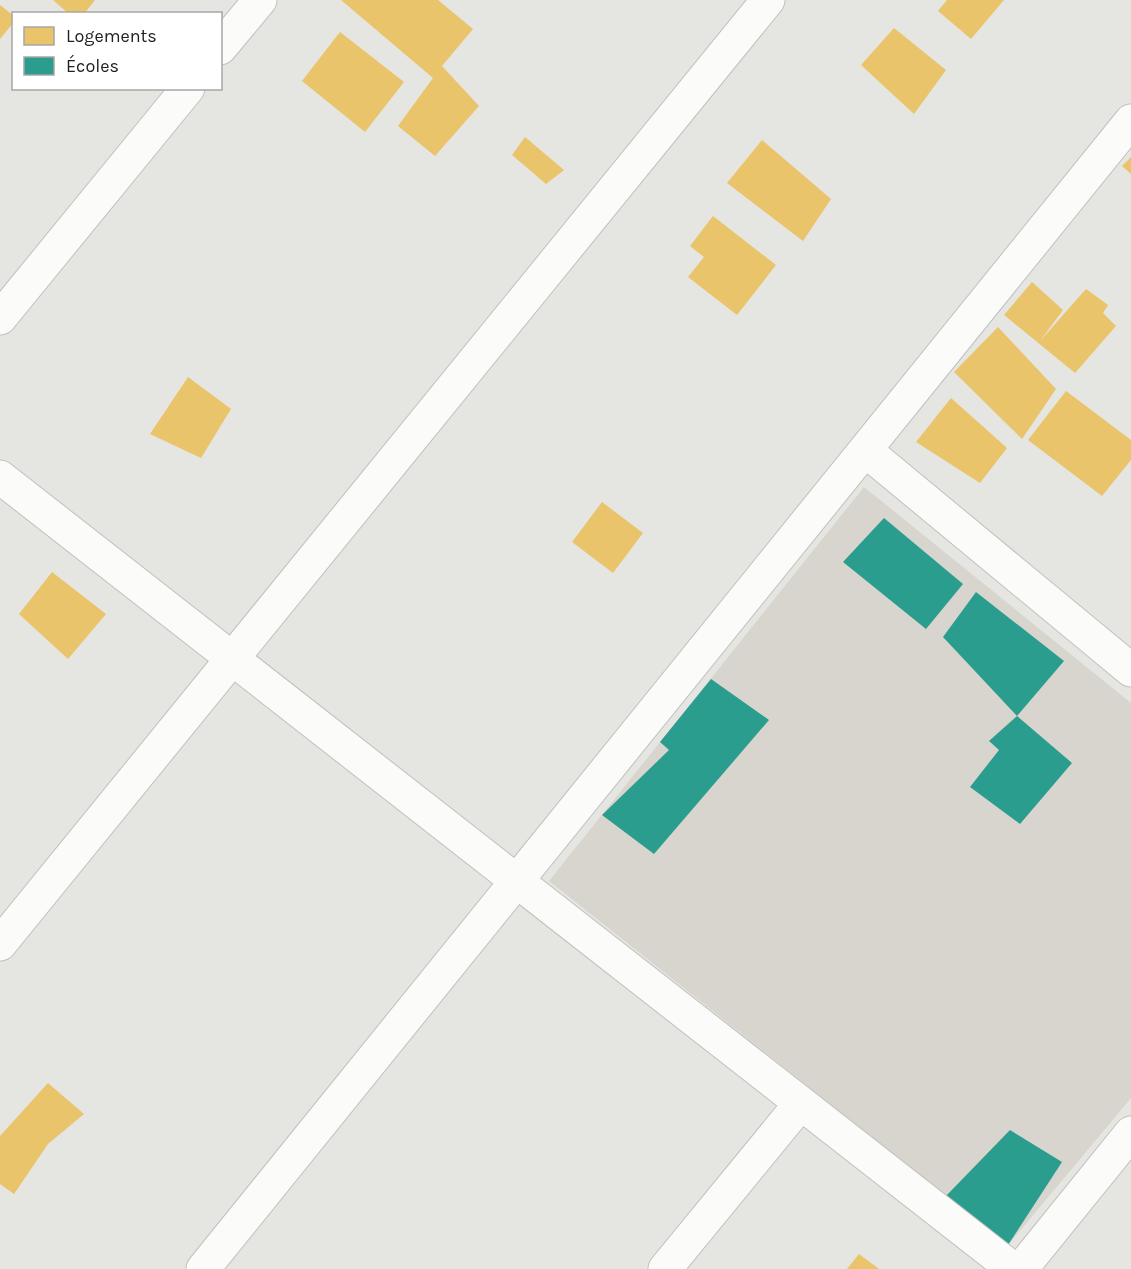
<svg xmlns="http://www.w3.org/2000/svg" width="1131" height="1269" font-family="Karla,sans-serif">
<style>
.built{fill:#d7d5cd}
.homes{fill:#e9c46a}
.schools{fill:#2a9d8f}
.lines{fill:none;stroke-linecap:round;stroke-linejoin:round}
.minor-casing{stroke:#c0c0bd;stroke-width:35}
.minor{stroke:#fbfbfa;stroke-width:33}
</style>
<rect width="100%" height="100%" fill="#e5e5e1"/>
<path class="built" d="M864,487L1131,703V1098L1008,1245L549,881Z"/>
<path class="homes" d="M53,0H95L84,14H69Z
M341,0H438L473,29L442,66L479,106L435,156L398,126L433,78Z
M947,0H1004L971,39L938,11Z
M0,5L14,16V22L0,39Z
M894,28L946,70L914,114L861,65Z
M340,32L404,82L365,132L302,81Z
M525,137L564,170L546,184L512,155Z
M762,140L831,199L803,241L727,183Z
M1131,157V174L1122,166Z
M713,216L776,265L737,315L688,277L704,257L690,246Z
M1032,282L1063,310L1040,341L1086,289L1108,305L1103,313L1116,326L1075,373L1004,315Z
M998,327L1056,389L1022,439L954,372Z
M188,377L231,409L201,458L150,434Z
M1066,391L1131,440V460L1102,496L1028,440Z
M951,398L1007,448L980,483L916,442Z
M602,502L643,533L613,573L572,542Z
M52,572L106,614L68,659L19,614Z
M48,1083L84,1114L48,1144L14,1194L0,1184V1136Z
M859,1254L879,1269H847Z"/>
<path class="schools" d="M884,518L963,584L926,629L843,562Z
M976,592L1064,661L1017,716L943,637Z
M711,679L769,720L654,854L602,815L669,750L660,742Z
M1017,716L1072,763L1020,824L970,787L999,750L989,741Z
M1010,1130L1062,1162L1008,1245L946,1196Z"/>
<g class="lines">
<defs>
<path id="minor" d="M220,48L260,0
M0,318L188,88
M865,450L1131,670
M0,477L1013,1269
M0,944L768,0
M203,1269L1131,121
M665,1269L801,1103
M1021,1269L1131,1133"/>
</defs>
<use href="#minor" class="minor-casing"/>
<use href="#minor" class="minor"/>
</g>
<rect x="12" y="12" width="210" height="78" fill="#ffffff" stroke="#a6a6a5" stroke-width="1.5"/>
<rect x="24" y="27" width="30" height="18" fill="#e9c46a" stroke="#a6a6a5" stroke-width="1.5"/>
<text x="66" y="42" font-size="18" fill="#20201d">Logements</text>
<rect x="24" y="57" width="30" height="18" fill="#2a9d8f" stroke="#a6a6a5" stroke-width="1.5"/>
<text x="66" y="72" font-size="18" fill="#20201d">Écoles</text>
</svg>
